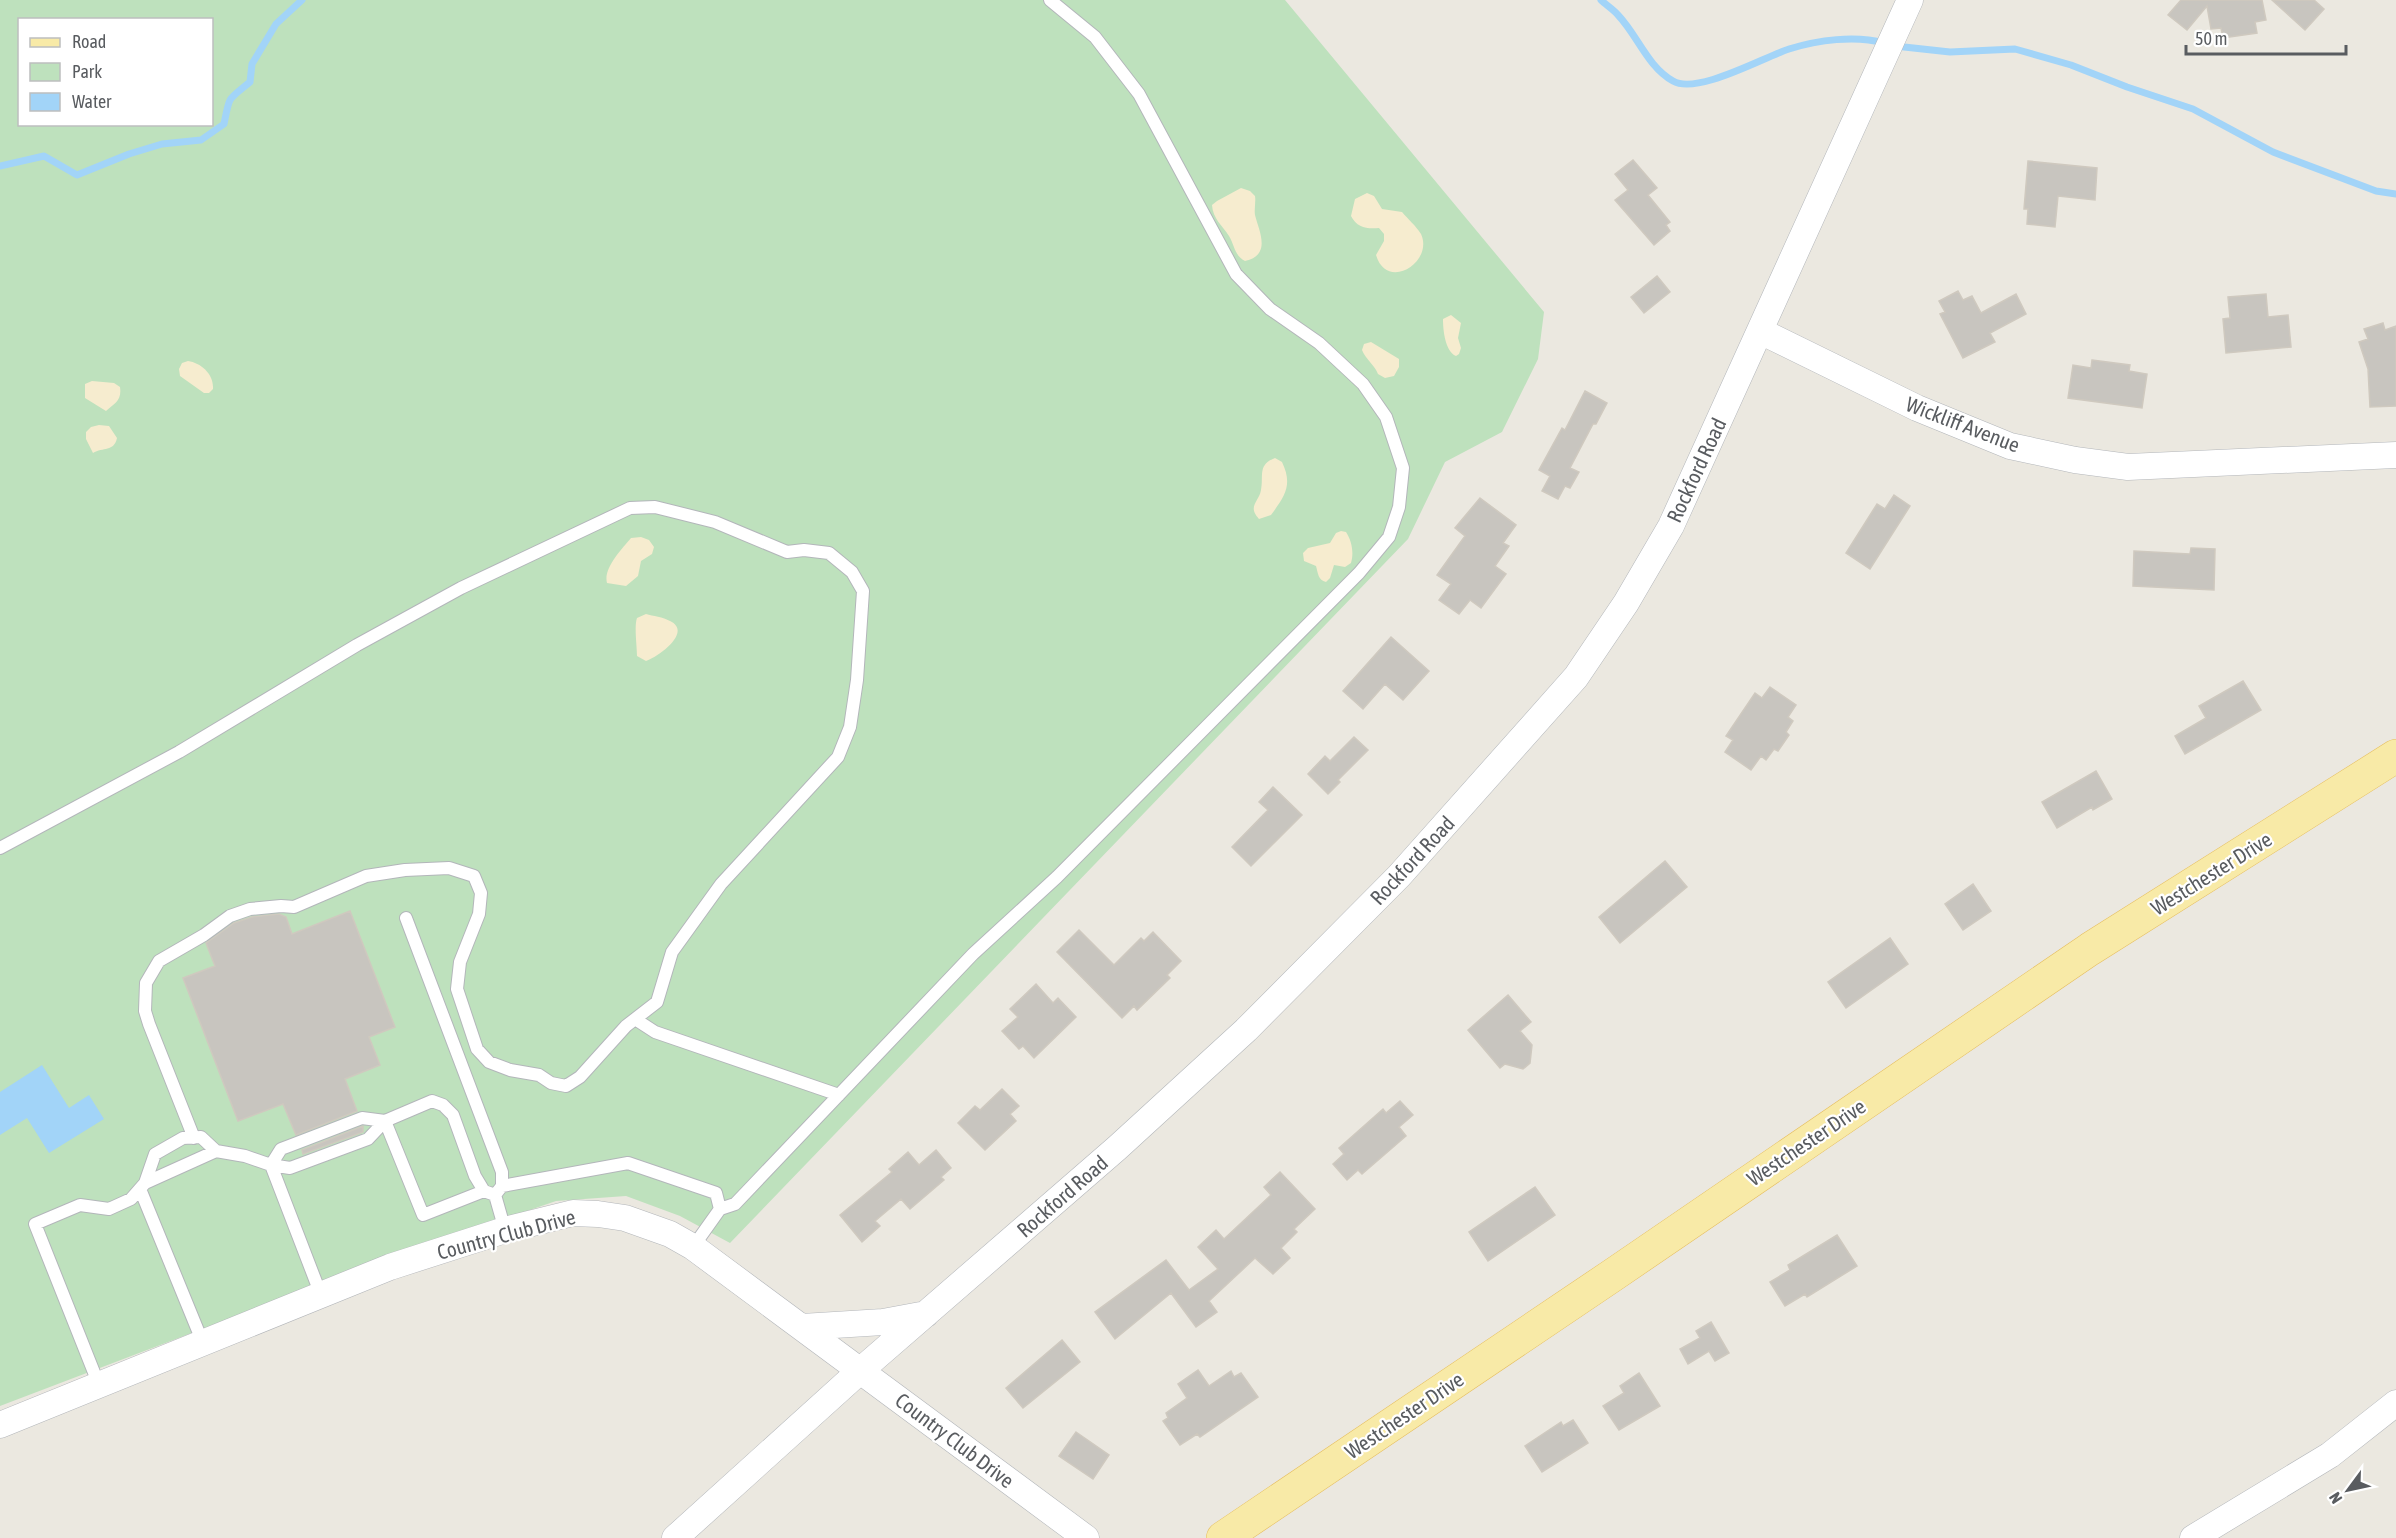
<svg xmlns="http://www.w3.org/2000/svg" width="2396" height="1538" font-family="'Asap Condensed',sans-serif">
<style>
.green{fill:#bee1bd;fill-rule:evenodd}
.sand{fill:#f6eccf}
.water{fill:#a2d4f8}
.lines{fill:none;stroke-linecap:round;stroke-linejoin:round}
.stream{stroke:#a2d4f8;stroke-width:7}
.building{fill:#c8c5bf;stroke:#cfc9bf;stroke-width:1.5}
.lane-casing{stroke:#b3b6ba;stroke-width:14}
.street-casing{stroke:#b3b6ba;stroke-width:27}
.primary-casing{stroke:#e6bd5d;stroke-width:34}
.lane{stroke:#fff;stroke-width:12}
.street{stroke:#fff;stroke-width:26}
.primary{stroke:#f8eaa7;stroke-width:33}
.labels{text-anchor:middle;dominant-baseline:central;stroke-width:4.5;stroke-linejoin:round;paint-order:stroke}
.street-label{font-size:21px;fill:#595c60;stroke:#fff}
</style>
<rect width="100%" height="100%" fill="#ebe8e0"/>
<path class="green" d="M0,0H1285L1544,312L1538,359L1502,432L1445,462L1408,539L730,1243L680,1216L626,1196L556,1201L378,1262L0,1406ZM20,20H212V124H20Z"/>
<path class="sand" d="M1241,188L1250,191L1255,196C1256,202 1254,209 1255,215C1259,231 1272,255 1245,261C1234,255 1235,246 1229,236C1222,225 1213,219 1212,205L1217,201Z
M1367,193L1374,196L1382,209L1402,212C1408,219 1416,226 1421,234C1434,262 1387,292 1376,255L1384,241V234L1379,228C1367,229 1357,228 1351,216L1355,199Z
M1451,315L1461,323L1458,338L1461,348L1459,354L1456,356C1445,351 1443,330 1443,319Z
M1371,342L1399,359V367L1394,376L1385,378L1378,374C1374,364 1366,360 1362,350L1364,344Z
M188,361C201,363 214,374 213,389L209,393H204L180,376L179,369L182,363Z
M92,381L114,383L120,387C122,400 115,403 106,411L85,398V384Z
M99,425L109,426L117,438C114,452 103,447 93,453L86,439V432L91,427Z
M1275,458L1282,462C1293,485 1285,496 1271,515L1259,519C1247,506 1259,502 1261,490C1264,476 1257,465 1275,458Z
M1341,531L1346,532C1352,541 1354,553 1351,563L1345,567L1334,565L1330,578L1326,582C1318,580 1318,573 1316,566L1304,561L1303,553L1308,548L1330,543L1336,533Z
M641,537L649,540L654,547L652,554L641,561L638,576L626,586L607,583C603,568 622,549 631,538Z
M646,614C653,616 663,617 670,621C693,632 658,657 646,661L637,656C637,646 634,626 637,618Z"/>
<path class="water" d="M42,1065L69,1108L89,1095L104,1119L49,1153L27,1118L0,1135V1092Z"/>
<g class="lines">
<path class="stream" d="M1601,0C1606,5 1613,9 1618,15C1638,36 1647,66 1673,81C1697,95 1762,58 1789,49C1818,40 1855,35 1884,43
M1895,46L1950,52L2015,49L2071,65L2127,87L2193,109L2273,152L2376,191L2396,194
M0,166L44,156L77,175L129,154L162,144L201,140L224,124C230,95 227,101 250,82L252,64L276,24L302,0"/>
</g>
<path class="building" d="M2181,0H2262L2266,20L2255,22L2257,33L2223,38L2221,28L2211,29L2207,6L2187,30L2168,15Z
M2272,0H2314L2324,9L2305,30Z
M1633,160L1657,188L1648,195L1670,222L1666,225L1670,231L1654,245L1615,200L1628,190L1615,174Z
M2028,161L2097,168L2095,200L2058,196L2055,227L2027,224L2028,209H2024Z
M1657,276L1670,292L1644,313L1631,297Z
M1958,291L1963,300L1972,296L1981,313L2016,294L2026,314L1990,333L1995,342L1963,358L1940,314L1945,312L1939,301Z
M2266,294L2268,317L2288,315L2291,347L2226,353L2223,319L2230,318L2228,297Z
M2383,323L2385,330L2396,326V406L2370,407L2368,369L2359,342L2368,339L2364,329Z
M2092,360L2130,365L2129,371L2147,374L2142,408L2068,398L2073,365L2091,368Z
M1585,391L1607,403L1596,424H1593L1570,468L1579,472L1570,488L1565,486L1558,499L1542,491L1550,476L1539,470L1562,428L1565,430Z
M1894,495L1910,506L1870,569L1846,553L1877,504L1885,509Z
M1480,498L1516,525L1503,543L1509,546L1495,566L1506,574L1481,608L1470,600L1459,614L1439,600L1451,584L1437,575L1465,536L1455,528Z
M2191,548L2215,549L2214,590L2133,586L2134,551L2190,554Z
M1391,637L1429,671L1403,700L1385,684L1363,709L1343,691Z
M2243,681L2261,710L2185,754L2175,736L2206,718L2199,706Z
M1770,687L1796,705L1788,717L1793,721L1786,732L1789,735L1778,751L1774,749L1766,760L1761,756L1751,770L1725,752L1733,740L1726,736L1755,693L1762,698Z
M1354,737L1368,750L1338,780L1340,782L1328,794L1308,774L1325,756L1330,761Z
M2096,771L2112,799L2093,810L2092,807L2057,828L2042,802Z
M1273,787L1302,815L1251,866L1232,847L1268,810L1259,802Z
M1665,861L1687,887L1620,943L1599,917Z
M1973,884L1991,911L1963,930L1945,904Z
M350,911L395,1027L369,1037L380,1065L345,1079L357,1111L296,1135L283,1104L238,1121L183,978L215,966L206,943L234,923L252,917L279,914L286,917L292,934Z
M1079,930L1114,965L1141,938L1144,941L1153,932L1181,961L1167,975L1170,978L1137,1010L1134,1006L1122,1018L1057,952Z
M1890,938L1908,964L1846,1008L1828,982Z
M1036,984L1053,1003L1058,998L1076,1017L1034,1058L1023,1046L1019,1049L1002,1031L1018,1017L1010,1009Z
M1508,995L1531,1022L1520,1031L1532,1045L1530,1063L1523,1069L1505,1064L1500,1068L1468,1030Z
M1002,1089L1019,1106L1010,1114L1016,1121L985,1150L958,1123L975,1106L980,1110Z
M1400,1101L1413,1115L1399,1127L1406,1136L1362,1174L1358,1170L1347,1180L1333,1164L1344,1154L1339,1148L1383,1109L1386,1113Z
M363,1126V1132L303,1154L302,1150Z
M936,1150L951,1168L941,1177L944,1180L910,1209L901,1199L875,1221L880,1226L862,1242L840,1215L892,1172L889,1169L908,1152L919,1165Z
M1280,1172L1315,1209L1294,1229L1297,1232L1281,1248L1290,1258L1273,1274L1255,1258L1209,1301L1217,1312L1196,1327L1171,1293L1115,1339L1095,1312L1166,1260L1189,1290L1218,1269L1198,1247L1216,1230L1224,1239L1271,1195L1264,1187Z
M1535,1187L1555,1215L1488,1261L1469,1232Z
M1837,1235L1857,1266L1807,1297L1805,1294L1785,1306L1770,1282L1790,1270L1788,1265Z
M1711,1322L1729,1353L1715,1361L1709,1351L1688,1364L1680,1349L1700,1338L1696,1331Z
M1062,1340L1080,1362L1023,1408L1006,1388Z
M1198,1370L1209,1386L1231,1371L1234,1377L1241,1373L1258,1397L1200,1437L1197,1434L1180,1445L1163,1421L1168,1418L1166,1413L1187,1398L1178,1384Z
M1639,1373L1660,1406L1619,1430L1603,1406L1624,1393L1620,1386Z
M1573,1420L1588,1443L1542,1472L1525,1446L1561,1422L1563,1426Z
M1076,1432L1109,1455L1093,1479L1059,1456Z"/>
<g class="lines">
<defs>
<path id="lane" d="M0,848L179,752L357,645L461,588L630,508L655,507L715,522L787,552L804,550L829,553L852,572L863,591L857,680L850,727L838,757L721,884L672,952L657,1002L626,1026L580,1077L566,1086L551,1083L539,1075L510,1070L489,1062L477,1049L457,989L460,962L479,914L481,893L474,876L449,868L405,870L366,876L294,907L281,906L250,909L230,916L204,935L159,961L146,983L145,1011L149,1024L194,1138
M406,918L502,1172V1186
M635,1019L655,1032L839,1095
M385,1121L362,1118L289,1146L281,1149L271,1165L290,1168L368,1139L385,1121L432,1101L443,1105L453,1115L475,1176L484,1191L495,1195
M385,1121L423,1215L484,1191
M145,1183L155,1154L183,1138L201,1137L216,1151
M140,1189L203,1343
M720,1209L735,1204L973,954L1057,877L1359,573L1389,537L1399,507L1403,468L1386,417L1363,384L1319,343L1270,309L1236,274L1139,94L1095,37L1050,0
M505,1230L495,1195L502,1186L628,1163L716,1193L720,1209L693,1247
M99,1385L35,1224L80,1205L109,1209L131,1199L145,1183L216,1151L245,1156L271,1165L321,1295"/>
<path id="street" d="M1760,331L1917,408L2010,446L2075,460L2128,467L2396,455
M802,1327L883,1322L926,1314
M0,1425L390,1267L505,1230L573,1213L598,1214L625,1218L670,1234L693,1247L1086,1538
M675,1538L861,1370L1117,1148L1246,1030L1399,876L1576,677L1626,603L1671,526L1910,0
M2193,1538L2330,1455L2396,1403"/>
<path id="primary" d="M1223,1538L1610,1277L2090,949L2396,756"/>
</defs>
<use href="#lane" class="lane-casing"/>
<use href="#street" class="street-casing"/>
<use href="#primary" class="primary-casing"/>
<use href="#lane" class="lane"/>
<use href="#street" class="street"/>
<use href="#primary" class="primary"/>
</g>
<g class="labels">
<g class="street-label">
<text transform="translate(1963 424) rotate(21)">Wickliff Avenue</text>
<text transform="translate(1696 470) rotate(-65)">Rockford Road</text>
<text transform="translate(1412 860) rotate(-47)">Rockford Road</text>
<text transform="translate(2211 873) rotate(-32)">Westchester Drive</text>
<text transform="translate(1806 1142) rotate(-34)">Westchester Drive</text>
<text transform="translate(1062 1196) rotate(-41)">Rockford Road</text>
<text transform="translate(506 1234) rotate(-15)">Country Club Drive</text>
<text transform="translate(1404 1415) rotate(-34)">Westchester Drive</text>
<text transform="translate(955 1440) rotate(37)">Country Club Drive</text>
</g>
</g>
<rect x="18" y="18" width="195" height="108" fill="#ffffff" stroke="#bdbebf" stroke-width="1.5"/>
<rect x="30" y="38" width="30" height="9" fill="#f8eaa7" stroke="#bdbebf" stroke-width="1.5"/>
<text x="72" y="48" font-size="18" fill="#595c60">Road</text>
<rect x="30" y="63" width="30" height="18" fill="#bee1bd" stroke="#bdbebf" stroke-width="1.5"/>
<text x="72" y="78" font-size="18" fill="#595c60">Park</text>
<rect x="30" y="93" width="30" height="18" fill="#a2d4f8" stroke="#bdbebf" stroke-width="1.5"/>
<text x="72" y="108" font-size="18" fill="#595c60">Water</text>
<g transform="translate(2348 1490) rotate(237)" stroke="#ffffff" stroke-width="4.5" paint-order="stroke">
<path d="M0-4.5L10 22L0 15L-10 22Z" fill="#595c60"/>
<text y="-9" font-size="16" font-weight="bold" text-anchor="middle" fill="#595c60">N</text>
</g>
<path d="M2186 45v9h160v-9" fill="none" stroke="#595c60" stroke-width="3"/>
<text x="2195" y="45" font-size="18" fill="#595c60" stroke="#ffffff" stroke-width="4.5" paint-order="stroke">50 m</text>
</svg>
